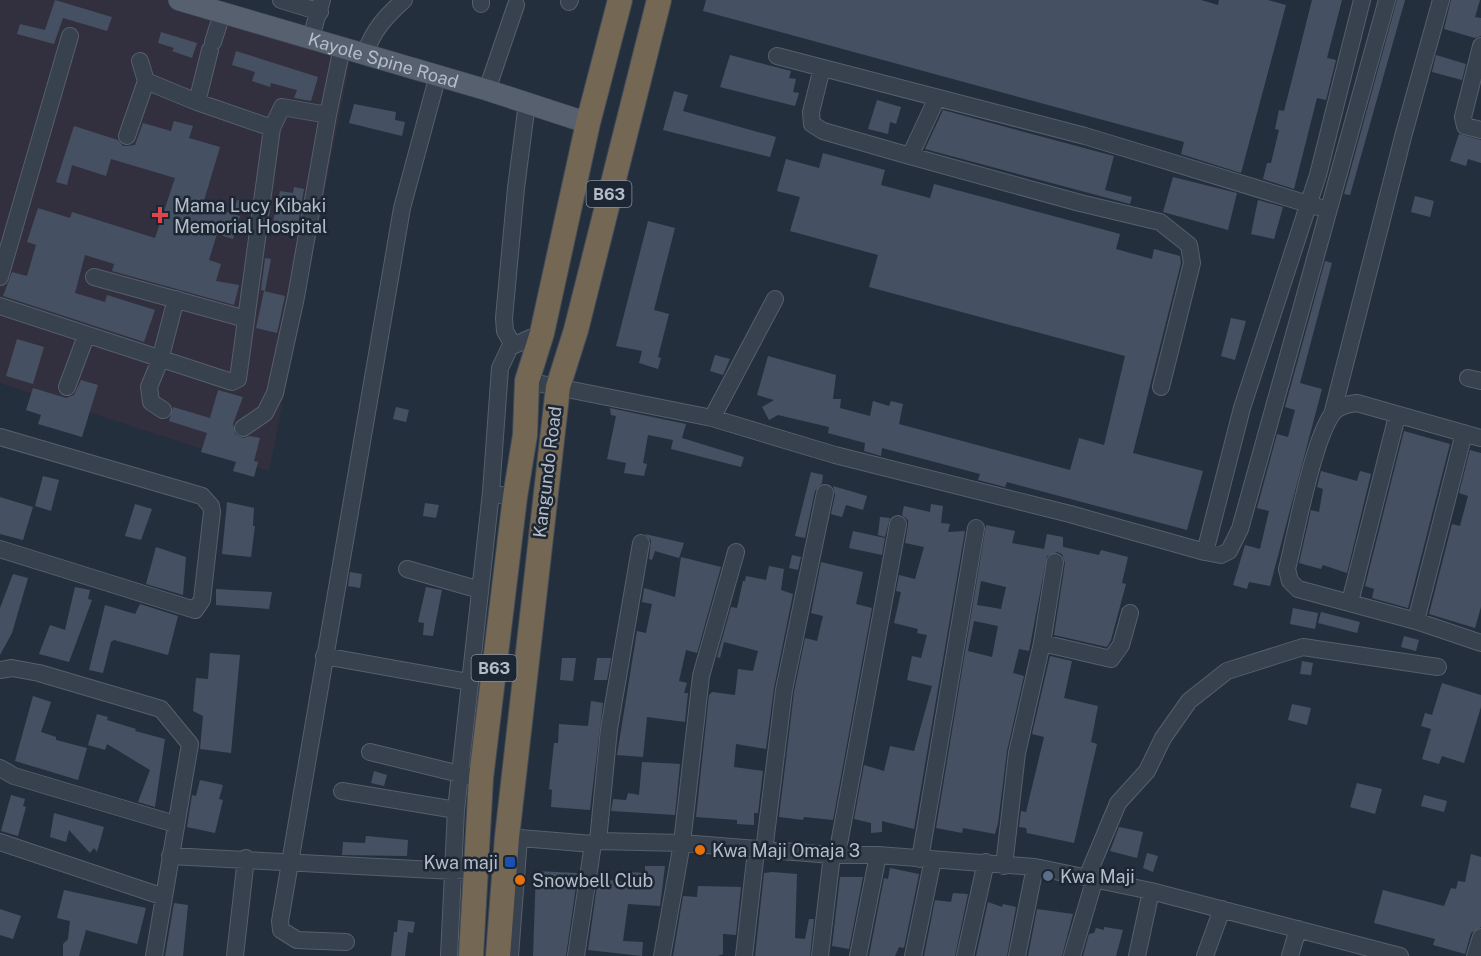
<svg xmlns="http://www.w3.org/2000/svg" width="1481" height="956" font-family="'Public Sans',sans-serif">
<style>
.medical{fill:#32303f}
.building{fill:#455162;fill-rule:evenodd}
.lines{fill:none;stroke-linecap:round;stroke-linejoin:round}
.minor-casing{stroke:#565f6c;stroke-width:18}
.major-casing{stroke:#414a57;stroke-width:22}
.highway-casing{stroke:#434c59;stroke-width:26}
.minor{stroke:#38414e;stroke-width:16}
.major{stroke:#56606e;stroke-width:21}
.highway{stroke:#746855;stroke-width:24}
.health-dot{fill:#e0444e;stroke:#1d2633;stroke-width:2}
.food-dot{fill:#e8710a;stroke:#1d2633;stroke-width:2}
.transit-dot{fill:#1a4fb4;stroke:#1d2633;stroke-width:2}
.service-dot{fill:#5c6f8a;stroke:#1d2633;stroke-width:2}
.labels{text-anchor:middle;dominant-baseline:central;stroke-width:5;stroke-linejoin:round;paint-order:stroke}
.shield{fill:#1d2633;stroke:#878f9c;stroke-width:1.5}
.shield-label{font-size:16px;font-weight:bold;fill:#b4bcc9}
.street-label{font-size:18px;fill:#b4bcc9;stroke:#1d2633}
.poi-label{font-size:18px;fill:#b4bcc9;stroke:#1d2633;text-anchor:start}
</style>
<rect width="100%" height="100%" fill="#242f3e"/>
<path class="medical" d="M0,0H195L353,48L269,471L0,383Z"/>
<path class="building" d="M55,0L112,17L107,31L63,18L54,44L17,34L20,24L45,30Z
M706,0H1201L1218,5L1219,0H1268L1286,5L1241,173L1181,154L1184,142L703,11Z
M1312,0H1342L1327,58L1336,60L1326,100L1317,98L1294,189L1263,179L1267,163H1271L1279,130L1275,129L1279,110L1284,111Z
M1397,0H1405L1350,195L1344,194Z
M1451,0H1480L1475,17L1481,18V36L1475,38L1444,29Z
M161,32L197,43L192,58L172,51L174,48L158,43Z
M236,51L318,77L311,101L294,98L297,90L271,83L270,87L252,81L255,72L232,65Z
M730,55L791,71L789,78L796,79L793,92L799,93L795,106L720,87Z
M1436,55L1466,64L1462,80L1432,72Z
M674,91L688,95L683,111L776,137L770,157L663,130Z
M877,100L901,107L896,124L890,122L888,134L868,129Z
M354,104L396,112L395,120L405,122L402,136L349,123Z
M943,110L1114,156L1105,190L1132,197L1130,204L925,149Z
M174,121L193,126L189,138L220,147L203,204L240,216L233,239L217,234L209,260L221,264L216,281L239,285L234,305L112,271L114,264L85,255L75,293L105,302L107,295L155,310L144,342L3,296L12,272L27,276L36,245L27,242L38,208L70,218L72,212L155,238L175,178L111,159L106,176L72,165L67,185L56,182L74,126L118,140L123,146H128L135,145L143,123L171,131Z
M1459,134L1481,140V163L1468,159L1466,166L1450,161Z
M823,153L885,170L881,185L930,198L934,184L1120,234L1116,249L1152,259L1154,249L1180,256L1181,263L1133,453L1203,471L1187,530L1007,482L1005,487L978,480L980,474L882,448L881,456L864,451L865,443L828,433L829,427L778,415L769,420L762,407L774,400L757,395L768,356L836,375L833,399H841L840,408L870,416L873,401L889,406L891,401L903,404L899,424L1070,470L1079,438L1104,445L1125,356L869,287L878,255L790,231L800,197L777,191L786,159L819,168Z
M1173,177L1237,193L1228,230L1163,212Z
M294,187L304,189L297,230L272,226L280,191L293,193Z
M1415,196L1434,201L1430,217L1411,212Z
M237,200L249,203L245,214L234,210Z
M1258,200L1283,207L1274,239L1251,234Z
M648,221L675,228L654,310L669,314L658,357L661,358L658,369L639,363L642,351L616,346Z
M265,258L271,259L265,291L261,290Z
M1325,261L1332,263L1300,383L1322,389L1270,586L1249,582L1247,589L1233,585L1245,545L1260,549L1269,511L1257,508L1277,434L1288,437L1295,410L1285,407Z
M264,291L285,296L277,333L256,328Z
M1231,318L1246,321L1235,360L1221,356Z
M17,339L44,347L33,384L6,376Z
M715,355L730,359L723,375L710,371Z
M81,380L98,385L82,437L38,424L41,415L26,410L33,388L66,398L74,395Z
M218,390L243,397L233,424L235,434L243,438L250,436L260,438L254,461L258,462L254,477L233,471L236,462L201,452L207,433L169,421L173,407L210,418Z
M396,407L409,410L406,422L393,419Z
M610,408L686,424L682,438L744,457L741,467L671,449L673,440L648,435L643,463L647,464L644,476L624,473L626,463L607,459L616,416L611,415Z
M1404,431L1450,444L1408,608L1372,598L1374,589L1365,586Z
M1470,450L1481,453V607L1475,628L1429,614L1452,524L1460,526L1468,496L1459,493Z
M1321,471L1357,481L1360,471L1371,474L1347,573L1323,565L1321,569L1299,563L1311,510L1319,512L1323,489L1317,487Z
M811,472L823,475L822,483L815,491L805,538L795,536Z
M43,476L59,480L51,511L35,506Z
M833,486L867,496L863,510L846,505L842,517L831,514L835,495Z
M0,497L33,507L23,540L0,534Z
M227,502L254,508L253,526H255L251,557L222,554Z
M425,503L439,505L436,518L423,516Z
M135,504L152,509L141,540L125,536Z
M931,504L943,506L941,523L950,524L948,532L965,531L914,829L882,821V832L871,833V823L854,819L864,765L884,771L890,746L914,751L932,686L907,680L912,656L921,658L927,635L917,633L918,629L894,623L901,592L896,591L899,575L915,579L924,547L905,543L908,525V520L902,515L904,506L930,512Z
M880,517L890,518L885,537L878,535Z
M986,525L1015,531L1012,543L1044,549L1047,534L1063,537V547L1099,555L1101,550L1128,557L1122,583L1126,584L1111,640L1107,647L1054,635L1065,563L1062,554L1057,552L1047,556L1029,651L1019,649L1013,673L1024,676L1007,751L998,823L995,834L963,828L962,833L936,828ZM981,581L1006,587L1001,609L977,605ZM974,621L998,626L992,657L968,651Z
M853,531L885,538L882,555L849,548Z
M645,534L684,543L679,558L655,551L652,560L649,559L651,540Z
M156,547L186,557L183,595L146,584Z
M792,555L801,557L798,570L789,568Z
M681,557L721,567L697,653L686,650L679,681L687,683L684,693H688L685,722L647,717L643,757L617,755L637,631L646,633L652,604L642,602L644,588L675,597Z
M821,562L863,572L856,604L872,608L833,820L804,817L803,820L779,817L794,692L805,638L817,641L823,616L811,613Z
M769,566L784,569L781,590L793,594L774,688L766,749L736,744L734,767L763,771L758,813H754V825L737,824V820L696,817L709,695L712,692L735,695L738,669L753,671L758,651L724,642L720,658L717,657L731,607L737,608L743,581H745L746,576L766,580Z
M350,572L362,574L360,588L348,586Z
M13,574L28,578L12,633L0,655V608Z
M75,587L90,590L88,599L92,600L69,662L39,654L50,625L65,630Z
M426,587L442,590L433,636L423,635L424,623L418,622Z
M216,589L272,592L269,609L216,605Z
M140,604L178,616L168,655L114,640L111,642L103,673L89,670L105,605L135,614Z
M1293,608L1318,613L1315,629L1290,624Z
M1321,612L1360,622L1357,633L1318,623Z
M1404,636L1419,640L1416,651L1401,647Z
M210,653L240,655L231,753L200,749L203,716L193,711L196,678L208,679Z
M1050,656L1072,661L1064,698L1098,706L1091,742L1097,744L1074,843L1027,833L1026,828L1019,827L1021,811L1026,812L1044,737L1032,734Z
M562,658H576L573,681L560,680Z
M597,658H611L607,680H594Z
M1302,661L1313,663L1311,675L1300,674Z
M1442,683L1481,695V707L1464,763L1442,756L1439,764L1422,759L1431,729L1421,726L1425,713L1432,715Z
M33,696L51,702L41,732L56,737V740L87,748L78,780L15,761Z
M591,701L603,703L590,810L551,807L552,790L549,789L554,743H558L559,724L588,726Z
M1292,704L1311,708L1307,725L1288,720Z
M97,714L108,717L107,720L136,729L135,731L165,739L155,807L138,802L150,770L107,744L105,750L88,745Z
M642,762L680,764L675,815L611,811L613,799L626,800L628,793L639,795Z
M374,771L387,775L384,786L371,783Z
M200,780L223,785L219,799L223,800L215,833L187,827L192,795L196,796Z
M1357,783L1382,789L1375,814L1350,807Z
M11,795L25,799L23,806L26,807L18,836L1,831Z
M1424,795L1447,801L1444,812L1421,806Z
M54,813L104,827L97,852L94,848L90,853L69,830L66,842L50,837Z
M1119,827L1143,832L1137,858L1110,851Z
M366,836L408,840L407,856L342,855L343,842L365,843Z
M1147,853L1158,856L1153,872L1143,868Z
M1471,854L1481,857V927L1471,933L1465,954L1433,945L1435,939L1374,923L1383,890L1444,906L1451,888L1456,889L1458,881L1465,882Z
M645,866H665L660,906L628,904L623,941L643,942L642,956L588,950L598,878L629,883L630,872L645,873Z
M890,868L919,874L904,948L899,947L895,956H869L884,878L888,879Z
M536,871L578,873L566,956H533Z
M772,872L797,874L795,938L805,939L809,919H814L810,956H755L764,873Z
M840,877H863L849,949L832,946Z
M698,886L741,887L736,935L723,934V954L718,956H673L683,896L697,897Z
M64,890L146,908L137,944L86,930L79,956H63V944L68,939L70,921L57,918Z
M953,893L968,894L955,956H924L935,900L951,902Z
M988,902L1002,907L1003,904L1016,907L1007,956H976Z
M174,903L188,905L183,956H165Z
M0,909L21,916L13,939L0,935Z
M1037,909L1073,914L1062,956H1028Z
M398,920L415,922L413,933L408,932L405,956H391L394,932H397Z
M1104,927L1123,930L1116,956H1083L1089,934L1094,933L1096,928L1104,930Z"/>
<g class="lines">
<defs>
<path id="minor" d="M281,0L320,12
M481,0V4
M569,2L570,0
M311,37L322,0
M213,42L222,14
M1481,46L1463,117L1465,126L1481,130
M365,54C373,30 386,16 404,0
M777,56L1085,136L1318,207
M140,61L146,81L197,102
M822,68L811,112L812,124L823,131L910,156L937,98
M487,90L516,5
M272,128L282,107L328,115
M127,136L146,81
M910,156L1080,203L1160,222L1189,245L1192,263L1161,387
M0,277L70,36
M94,277L246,319
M0,306L232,382L238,379L272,128L197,102L210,50
M513,345L505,331L504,318L516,188L527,103
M1468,378L1481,381
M527,381L712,418L835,455L1070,514L1205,552L1242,408L1318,175L1362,0
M67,387L86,336
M163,410L151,402L149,387L160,360L176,299
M1333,411L1404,133L1441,0
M712,418L775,299
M243,428L265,413L275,393L296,297L328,115L342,47
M0,437L202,496L211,506L212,512L202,600L195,610L0,549
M1481,438L1357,403C1349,404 1338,406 1333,413C1313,439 1296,534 1287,569L1290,581L1298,589L1416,621L1481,643
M501,495L491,492L500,368L510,347L542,333
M1205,552L1221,555L1229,551L1240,529L1387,0
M407,569L480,590
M1350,602L1397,416
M1416,621L1464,433
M1042,643L1111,659L1121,645L1130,613
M324,656L469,682
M0,670L12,668L39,673L161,709L190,744L154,956
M370,752L468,776
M0,768L14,776L175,824
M342,791L456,810L449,956
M456,810L491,492
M507,837L593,844L598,841L682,843L832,855H878L1035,867L1151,891L1400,956
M598,841L609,729L641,543
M0,842L164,897
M764,851L784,690L825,493
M837,855L898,524
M170,856L454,871L475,868
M920,859L976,528
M1004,866L1017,753L1042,643L1055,562
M1087,877L1118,803L1147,771L1163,738L1189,701L1227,671L1303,647L1438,667
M346,942L297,940L281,930L280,921L402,208L438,75
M235,956L246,858
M510,956L519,838
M576,956L593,844
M662,956L682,843L701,676L736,552
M744,956L756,851
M820,956L832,855
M858,956L878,855
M913,956L933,859
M965,956L986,862
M1017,956L1035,867
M1072,956L1095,878
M1137,956L1151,891
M1205,956L1222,909
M1290,956L1298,929
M1475,956L1481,937"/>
<g id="major">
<path id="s1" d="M179,0L487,90L588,123"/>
</g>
<path id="highway" d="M471,956L481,778L515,497L525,435L527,381L542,333L588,123L620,0
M498,956L507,837L558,387L576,330L659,0"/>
</defs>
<use href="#minor" class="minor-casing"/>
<use href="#major" class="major-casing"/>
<use href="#highway" class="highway-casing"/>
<use href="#minor" class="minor"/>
<use href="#major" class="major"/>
<use href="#highway" class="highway"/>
</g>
<path class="health-dot" d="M157 206h6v6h6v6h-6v6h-6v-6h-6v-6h6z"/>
<g class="food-dot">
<circle cx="700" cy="850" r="6"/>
<circle cx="520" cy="880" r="6"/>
</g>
<rect class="transit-dot" x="504" y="856" width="12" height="12" rx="3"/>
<circle class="service-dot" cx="1048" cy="876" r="6"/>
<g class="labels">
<g class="shield">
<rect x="586.5" y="181" width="45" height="26" rx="4.5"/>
<rect x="471.5" y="655" width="45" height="26" rx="4.5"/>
</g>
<g class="shield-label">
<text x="609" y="194">B63</text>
<text x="494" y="668">B63</text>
</g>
<g class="street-label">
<text stroke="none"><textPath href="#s1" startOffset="213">Kayole Spine Road</textPath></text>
<text transform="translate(547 472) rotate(-83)">Kangundo Road</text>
</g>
<g class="poi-label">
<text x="174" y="205">Mama Lucy Kibaki<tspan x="174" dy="21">Memorial Hospital</tspan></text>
<text x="712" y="850">Kwa Maji Omaja 3</text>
<text x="498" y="862" text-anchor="end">Kwa maji</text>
<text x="1060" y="876">Kwa Maji</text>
<text x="532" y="880">Snowbell Club</text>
</g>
</g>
</svg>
